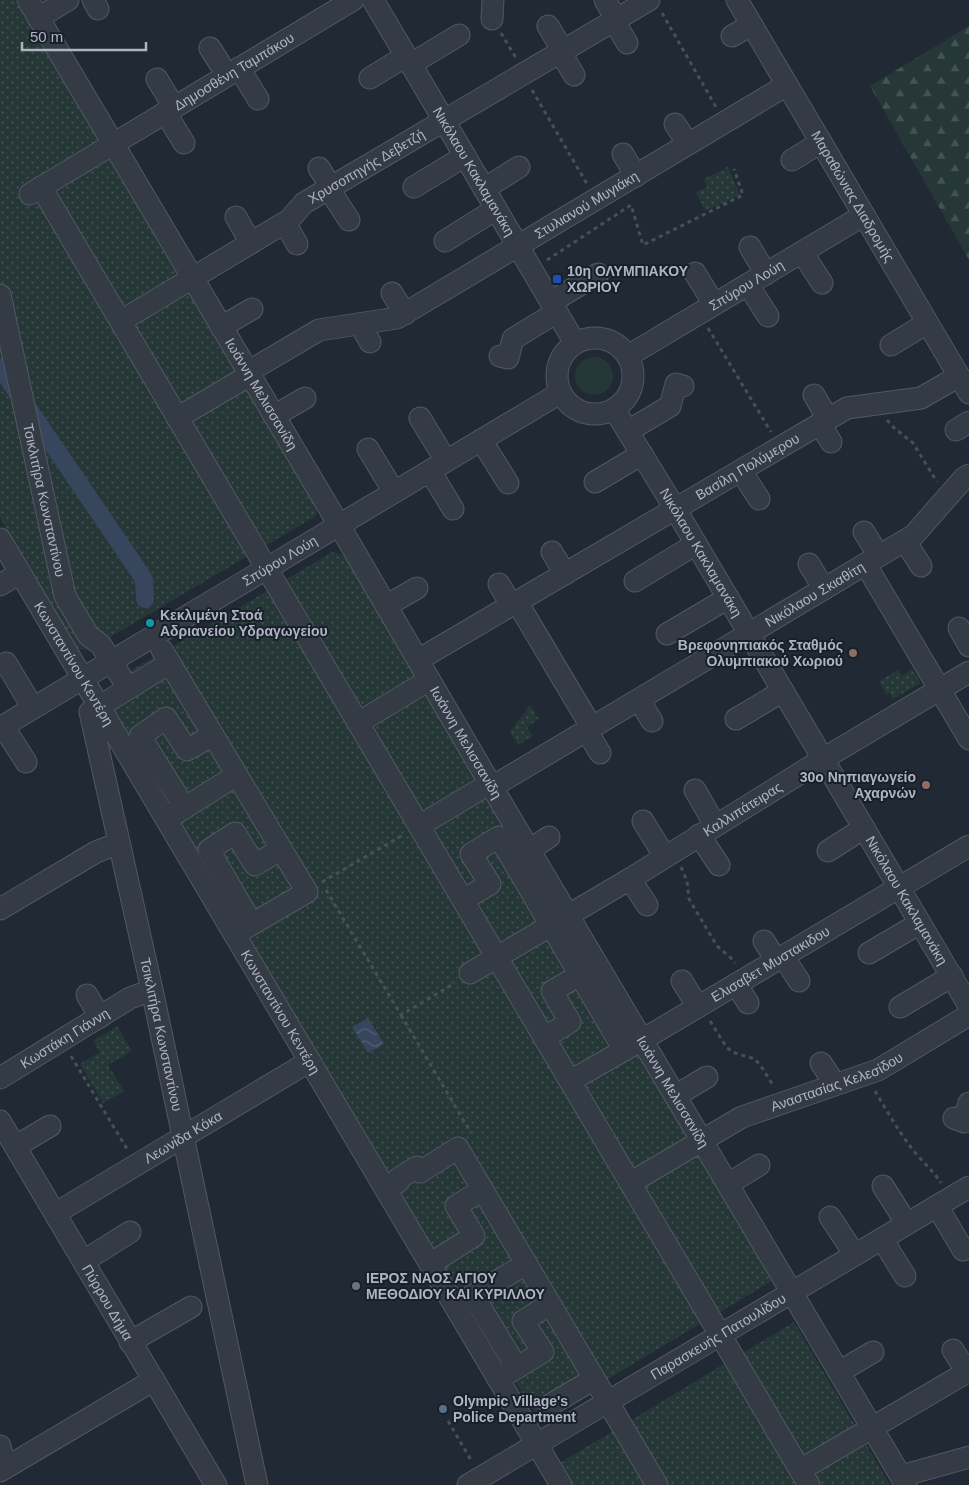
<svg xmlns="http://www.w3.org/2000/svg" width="969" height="1485" font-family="Helvetica,sans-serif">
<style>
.green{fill:#263738}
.forest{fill:url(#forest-firs)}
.park{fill:url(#park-dots)}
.water{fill:url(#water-waves)}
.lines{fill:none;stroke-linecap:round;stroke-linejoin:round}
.canal{stroke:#37465d;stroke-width:18}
.minor-casing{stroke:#525863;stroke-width:23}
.path{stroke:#425255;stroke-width:3;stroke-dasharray:4 4;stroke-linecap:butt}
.minor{stroke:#343b45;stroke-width:21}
.transit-dot{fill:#1a4fb4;stroke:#1a202a;stroke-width:2}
.culture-dot{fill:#0f9aa8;stroke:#1a202a;stroke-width:2}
.education-dot{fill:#8d6e63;stroke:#1a202a;stroke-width:2}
.worship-dot{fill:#6b7280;stroke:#1a202a;stroke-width:2}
.service-dot{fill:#5c6f8a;stroke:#1a202a;stroke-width:2}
.labels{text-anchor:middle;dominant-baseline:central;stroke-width:4;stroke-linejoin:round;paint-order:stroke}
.street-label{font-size:14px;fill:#aeb5c2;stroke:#1a202a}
.poi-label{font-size:14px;font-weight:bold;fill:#aeb5c2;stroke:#1a202a;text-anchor:start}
</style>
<defs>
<pattern id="forest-firs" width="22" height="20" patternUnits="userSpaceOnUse" patternTransform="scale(1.25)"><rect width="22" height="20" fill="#263738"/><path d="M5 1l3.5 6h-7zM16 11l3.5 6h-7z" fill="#435253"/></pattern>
<pattern id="park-dots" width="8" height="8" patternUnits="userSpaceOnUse" patternTransform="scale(1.25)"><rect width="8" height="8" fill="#263738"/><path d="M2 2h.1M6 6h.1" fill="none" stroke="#435253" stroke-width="1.8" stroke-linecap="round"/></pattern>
<pattern id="water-waves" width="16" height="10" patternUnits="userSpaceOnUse" patternTransform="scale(1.25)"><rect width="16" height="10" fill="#37465d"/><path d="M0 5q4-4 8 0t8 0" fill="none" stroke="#515e73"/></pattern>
</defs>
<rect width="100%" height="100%" fill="#212935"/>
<path class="green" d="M575 376a19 19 0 1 1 38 0a19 19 0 1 1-38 0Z"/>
<path class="forest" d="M969,26V260L870,86Z"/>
<path class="park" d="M0,0H15L316,508V516L88,650L78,649L0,518Z
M728,167L740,195L705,211L696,192L707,187L704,179Z
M332,552L344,555L772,1281L539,1420L444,1267L106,697L117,678L225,616Z
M912,669L921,683L893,699L890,693L887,695L879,681L898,670L902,676Z
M530,705L539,719L527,727L533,736L518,745L510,732Z
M117,1026L132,1051L108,1065L124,1091L103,1103L80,1064L100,1052L93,1041Z
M794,1322L890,1485H573L560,1463Z"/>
<path class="water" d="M368,1018L384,1044L368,1053L352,1027Z"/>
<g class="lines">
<path class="canal" d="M0,367L140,573L144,580L145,599"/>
<defs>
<g id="minor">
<path id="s1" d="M28,0L339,525L492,787L906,1485"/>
<path d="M93,0L98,9"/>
<path id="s2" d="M373,0L575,343"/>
<path d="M605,0L616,19"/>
<path id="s3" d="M737,0L969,393"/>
<path d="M38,18L68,0"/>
<path d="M492,19L493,0"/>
<path d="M614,21L627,43"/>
<path d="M548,26L563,51"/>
<path d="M732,36L751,25"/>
<path d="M210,48L227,75"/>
<path d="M561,53L574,75"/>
<path d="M411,64L459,35"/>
<path d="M239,68L258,99"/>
<path d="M370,78L406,56"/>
<path d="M157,79L174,107"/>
<path d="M165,112L184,143"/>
<path d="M675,124L688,144"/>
<path d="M623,154L636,176"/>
<path d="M792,160L821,142"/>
<path d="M319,168L331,187"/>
<path d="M41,187L809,1485"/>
<path d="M414,187L465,156"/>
<path d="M329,189L349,220"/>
<path d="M484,189L519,167"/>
<path id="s4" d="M30,194L353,0"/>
<path d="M236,217L251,243"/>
<path d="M285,223L297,244"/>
<path d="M445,241L496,209"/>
<path d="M750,247L766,274"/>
<path d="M802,252L822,283"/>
<path d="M695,273L714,304"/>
<path d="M748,285L768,316"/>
<path d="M392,293L405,314"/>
<path id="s5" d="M0,295L65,596L88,635L101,645L128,688"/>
<path d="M551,302L598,274"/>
<path id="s6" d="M121,321L289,220L304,203L649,0"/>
<path d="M360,324L370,342"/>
<path d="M221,327L252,309"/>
<circle cx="595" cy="376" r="38"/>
<path d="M891,345L927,323"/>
<path d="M500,356L508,358L513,339L557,312"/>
<path id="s7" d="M628,356L864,215"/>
<path id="s8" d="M248,372L319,330L397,318L787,85"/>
<path d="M814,395L828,419"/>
<path id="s9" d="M614,409L676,510L969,1006"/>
<path d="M274,416L305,398"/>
<path d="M177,418L250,375"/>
<path d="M420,418L446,461"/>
<path d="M820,424L831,442"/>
<path d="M956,430L969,422"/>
<path d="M628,431L670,406L676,384L683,386"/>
<path d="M481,440L508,483"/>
<path d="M368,449L394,492"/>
<path d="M430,471L453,509"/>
<path d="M741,471L759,499"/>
<path d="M595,482L642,454"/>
<path d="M864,532L879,556"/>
<path id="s10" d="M0,539L561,1485"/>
<path d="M905,541L921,566"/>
<path d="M552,552L565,574"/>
<path d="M809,564L824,589"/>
<path d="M866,565L969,739"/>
<path d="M635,581L696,544"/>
<path d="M499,584L511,605"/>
<path d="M0,585L20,573"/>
<path d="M517,602L592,728"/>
<path d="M386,606L417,588"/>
<path d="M959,628L969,646"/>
<path d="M667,634L728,598"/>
<path d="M162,650L307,892L235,934"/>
<path id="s11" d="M418,660L847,408L921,398L959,376"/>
<path d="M6,663L33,708"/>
<path id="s12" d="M170,663L90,712L152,990L257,1485"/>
<path d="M639,700L652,721"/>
<path d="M736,719L783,691"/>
<path d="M358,723L429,680"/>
<path d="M3,726L26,762"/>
<path id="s13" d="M0,728L560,393"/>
<path d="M587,731L600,753"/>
<path id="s14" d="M492,787L914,535L964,478L969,475"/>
<path d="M695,790L715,825"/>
<path d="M185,808L140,736L166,718L187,750L213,735"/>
<path d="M173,815L237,775"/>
<path d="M643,821L665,857"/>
<path d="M419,826L489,784"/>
<path d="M699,835L719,865"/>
<path d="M529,850L549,837"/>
<path d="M828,851L864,828"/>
<path d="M630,879L647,905"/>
<path d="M463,900L490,884L471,854L499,837L624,1050"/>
<path d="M0,909L96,852L119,843"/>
<path d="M252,924L209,850L235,833L255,865L281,849"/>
<path d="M764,941L776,960"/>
<path d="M869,953L920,923"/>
<path d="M783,956L799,981"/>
<path id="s15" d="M470,973L630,879L823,759L969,672"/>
<path d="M682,981L698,1007"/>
<path d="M736,984L748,1003"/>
<path d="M87,995L100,1017"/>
<path d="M900,1007L952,976"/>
<path d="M544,1038L570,1022L552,991L580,975"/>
<path d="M821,1063L835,1084"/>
<path id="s16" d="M0,1078L130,998L152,990"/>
<path id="s17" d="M570,1081L642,1040L969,846"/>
<path d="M675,1096L707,1077"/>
<path d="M954,1118L964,1122L969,1103"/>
<path id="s18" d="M0,1121L216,1485"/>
<path d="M16,1146L50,1126"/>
<path id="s19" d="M630,1183L742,1117L878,1070L969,1015"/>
<path d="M728,1184L759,1165"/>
<path d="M883,1186L907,1224"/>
<path d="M386,1190L399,1181L398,1179L417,1167L420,1172L458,1148L657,1485"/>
<path d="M937,1206L963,1250"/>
<path id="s20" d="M56,1213L310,1061"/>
<path d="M830,1217L855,1255"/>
<path d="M882,1239L905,1276"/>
<path d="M84,1261L130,1232"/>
<path d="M430,1264L474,1236L456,1206L482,1190"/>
<path d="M473,1295L517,1368"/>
<path d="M462,1302L526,1264"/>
<path d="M130,1342L191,1307"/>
<path d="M953,1350L967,1372"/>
<path d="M839,1372L873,1352"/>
<path d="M498,1379L543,1352L523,1321L550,1304"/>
<path d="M550,1405L594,1379"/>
<path d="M0,1446L5,1468"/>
<path d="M800,1470L969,1371"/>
<path d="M0,1471L154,1380"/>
<path d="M901,1476L969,1457"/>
<path id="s21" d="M468,1485L969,1187"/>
</g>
</defs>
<use href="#minor" class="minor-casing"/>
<path class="path" d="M662,13L716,107
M501,33L516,58
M532,90L587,184
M547,260L631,205L643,245L743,195L734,169
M708,328L771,432
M887,420L893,427L913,443L937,482
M681,867L687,881L689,899L717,946L732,959L735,963
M322,882L403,835
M326,890L401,1015L455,983
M401,1015L471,1133
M710,1021L727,1048L735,1053L755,1059L763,1069L774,1087
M71,1056L127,1149
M875,1091C887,1111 899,1132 913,1150C922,1162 933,1170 941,1183
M448,1421L471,1460"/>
<use href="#minor" class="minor"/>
</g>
<rect class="transit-dot" x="552" y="274" width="10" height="10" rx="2.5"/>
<circle class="culture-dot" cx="150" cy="623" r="5"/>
<g class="education-dot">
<circle cx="853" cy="653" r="5"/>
<circle cx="926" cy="785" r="5"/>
</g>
<circle class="worship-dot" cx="356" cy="1286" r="5"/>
<circle class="service-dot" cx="443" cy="1409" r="5"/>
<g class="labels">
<g class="street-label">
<text stroke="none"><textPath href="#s4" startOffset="238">Δημοσθένη Ταμπάκου</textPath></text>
<text stroke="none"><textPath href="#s6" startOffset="291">Χρυσοπηγής Δεβετζή</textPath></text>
<text stroke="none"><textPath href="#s2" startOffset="199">Νικόλαου Κακλαμανάκη</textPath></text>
<text stroke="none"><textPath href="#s3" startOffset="228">Μαραθώνιας Διαδρομής</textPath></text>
<text stroke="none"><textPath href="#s8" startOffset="382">Στυλιανού Μυγιάκη</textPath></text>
<text stroke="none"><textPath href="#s7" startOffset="138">Σπύρου Λούη</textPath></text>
<text stroke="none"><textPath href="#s1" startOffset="458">Ιωάννη Μελισσανίδη</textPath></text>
<text stroke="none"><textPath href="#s11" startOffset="382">Βασίλη Πολύμερου</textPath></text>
<text stroke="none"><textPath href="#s5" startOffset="210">Τσικλιτήρα Κωνσταντίνου</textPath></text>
<text stroke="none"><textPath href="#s9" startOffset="168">Νικόλαου Κακλαμανάκη</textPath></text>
<text stroke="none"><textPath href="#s13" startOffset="326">Σπύρου Λούη</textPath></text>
<text stroke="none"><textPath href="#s14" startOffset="376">Νικόλαου Σκιαθίτη</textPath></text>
<text stroke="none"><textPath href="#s10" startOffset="145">Κωνσταντίνου Κεντέρη</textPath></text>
<text stroke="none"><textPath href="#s1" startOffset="862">Ιωάννη Μελισσανίδη</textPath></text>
<text stroke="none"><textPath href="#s15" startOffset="318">Καλλιπάτειρας</textPath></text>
<text stroke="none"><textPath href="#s9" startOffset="572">Νικόλαου Κακλαμανάκη</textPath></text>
<text stroke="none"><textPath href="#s17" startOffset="232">Ελισαβετ Μυστακιδου</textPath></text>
<text stroke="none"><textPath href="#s10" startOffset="550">Κωνσταντίνου Κεντέρη</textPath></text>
<text stroke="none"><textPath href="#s12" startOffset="424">Τσικλιτήρα Κωνσταντίνου</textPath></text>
<text stroke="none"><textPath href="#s16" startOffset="76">Κωστάκη Γιάννη</textPath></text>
<text stroke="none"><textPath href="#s19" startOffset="231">Αναστασίας Κελεσίδου</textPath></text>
<text stroke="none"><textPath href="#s1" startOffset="1268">Ιωάννη Μελισσανίδη</textPath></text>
<text stroke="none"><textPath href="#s20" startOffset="148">Λεωνίδα Κόκα</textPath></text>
<text stroke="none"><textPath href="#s18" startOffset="211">Πύρρου Δήμα</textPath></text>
<text stroke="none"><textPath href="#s21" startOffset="291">Παρασκευής Πατουλίδου</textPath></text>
</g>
<g class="poi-label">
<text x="567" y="271">10η ΟΛΥΜΠΙΑΚΟΥ<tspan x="567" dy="16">ΧΩΡΙΟΥ</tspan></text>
<text x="160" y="615">Κεκλιμένη Στοά<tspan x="160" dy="16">Αδριανείου Υδραγωγείου</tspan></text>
<text x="843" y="645" text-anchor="end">Βρεφονηπιακός Σταθμός<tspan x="843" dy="16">Ολυμπιακού Χωριού</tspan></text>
<text x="916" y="777" text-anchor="end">30ο Νηπιαγωγείο<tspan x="916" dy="16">Αχαρνών</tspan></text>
<text x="366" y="1278">ΙΕΡΟΣ ΝΑΟΣ ΑΓΙΟΥ<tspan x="366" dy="16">ΜΕΘΟΔΙΟΥ ΚΑΙ ΚΥΡΙΛΛΟΥ</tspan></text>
<text x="453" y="1401">Olympic Village's<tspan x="453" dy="16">Police Department</tspan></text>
</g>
</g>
<path d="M22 42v8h124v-8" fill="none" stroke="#aeb5c2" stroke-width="2.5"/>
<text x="30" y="42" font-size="15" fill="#aeb5c2" stroke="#1a202a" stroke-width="4" paint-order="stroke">50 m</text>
</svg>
